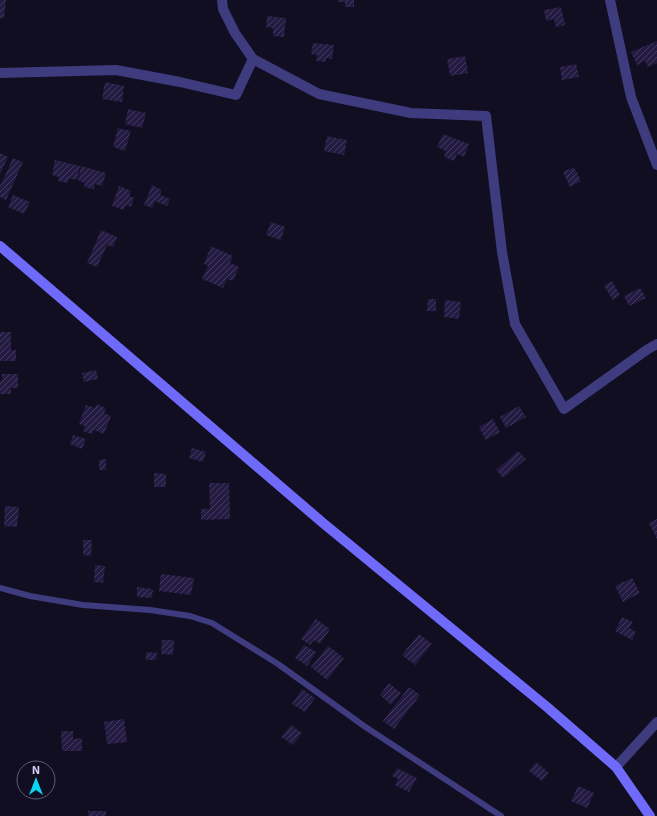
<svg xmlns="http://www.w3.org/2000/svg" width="657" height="816" font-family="'Exo 2',sans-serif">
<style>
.building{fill:url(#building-hatch)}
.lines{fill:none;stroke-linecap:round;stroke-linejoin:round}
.service{stroke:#3e3b7f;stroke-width:6}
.minor{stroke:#3e3b7f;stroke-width:10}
.secondary{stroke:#706afa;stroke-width:10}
</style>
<defs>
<pattern id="building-hatch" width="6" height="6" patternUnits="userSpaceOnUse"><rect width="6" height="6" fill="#231b41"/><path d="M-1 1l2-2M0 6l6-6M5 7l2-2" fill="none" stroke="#423b5d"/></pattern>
</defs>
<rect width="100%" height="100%" fill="#120e21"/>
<path class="building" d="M0,0H6L4,18H0Z
M338,0H354V7H345V2H338Z
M561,7L565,25L556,27L554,19L546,21L544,10Z
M267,16L286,18L284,37L273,36V28L266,27Z
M657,41V63L648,67L645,61L637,65L631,52Z
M313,43L334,45L332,59L326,58V62L316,61L317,55L311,54Z
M465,56L468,73L450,76L447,59Z
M576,64L579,77L562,80L560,67Z
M105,82L124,86L122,102L102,99Z
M128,109L146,113L142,128L125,124Z
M118,128L131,131L125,151L113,147Z
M443,134L469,144L464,157L457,154L454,161L444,157L446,151L437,147Z
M327,136L347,140L344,155L324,151Z
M0,153L8,157L0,174Z
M13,158L23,162L6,200L0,197V186Z
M55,160L80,166L77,180L69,178L68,183L58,181L59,177L52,175Z
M81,166L106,173L102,186L95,184L94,189L84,187L85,183L78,181Z
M574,167L581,181L570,187L563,172Z
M152,185L162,190L160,195L170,199L167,206L155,201L152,208L144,205Z
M119,186L131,191L129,196L134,198L131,207L126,205L124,210L112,206Z
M13,195L30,202L24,214L8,207Z
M271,222L285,227L281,240L266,235Z
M101,230L117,237L113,247L107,245L97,267L87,263Z
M211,246L233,256L230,263L239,267L233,281L227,279L223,288L202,279L208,266L204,264Z
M612,281L620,295L613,300L604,286Z
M640,288L646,298L629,306L624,296Z
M428,299H436V311H427Z
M445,300L461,302L459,319L444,317Z
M0,332H11V350H16V361H0Z
M96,370L98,379L84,382L82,373Z
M2,374H18V388H11V394H0V381H2Z
M96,404L106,408L104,413L111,416L104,434L94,430L92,434L83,431L85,426L79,424L86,405L95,408Z
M519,406L526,417L506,428L500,417Z
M493,419L500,432L486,440L479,427Z
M73,435L86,439L82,449L70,444Z
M192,448L206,452L203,462L189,458Z
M518,451L526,459L503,478L496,470Z
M106,459V470H99V460Z
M154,473L166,474V487H154Z
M209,483H229L230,519L201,520V509H210Z
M5,506L19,507L17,527L4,526Z
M657,519V539L649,523Z
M83,540H92L91,556L83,555Z
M95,565L105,566L103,583L94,582Z
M161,574L194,578L191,595L159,591Z
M632,578L640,593L623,602L615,586Z
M137,587L153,589L152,598L137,597Z
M622,617L633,622L629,628L636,632L632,640L615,631Z
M316,619L330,629L320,644L314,640L310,645L301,639Z
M419,634L432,644L415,665L402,655Z
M162,640H174L173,655L161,654Z
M304,645L316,652L307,666L295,658Z
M328,646L344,658L327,680L311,667Z
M146,652L157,653L156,660H146Z
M389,683L401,693L391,705L380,695Z
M409,687L420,695L394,729L383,721Z
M302,689L315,698L305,712L292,704Z
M124,719L127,742L107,744L104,722Z
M291,725L302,733L293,745L281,737Z
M61,731H73V739L82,738V751H62Z
M536,762L549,773L542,781L529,771Z
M397,768L417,778L409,792L395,785L398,779L392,776Z
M578,786L594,793L587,808L571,801Z
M88,811H106V816H88Z"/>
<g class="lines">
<path class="service" d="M0,588L30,596L83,605L150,610L190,616L212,623L278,664L364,726L501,816"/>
<path class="minor" d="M222,0L223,9L235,33L253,59L319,94L411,113L486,116L502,252L515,324L564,409L648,349L657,344
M610,0L631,97L657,165
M0,73L116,70L180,82L236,95L253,59
M616,767L657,722"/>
<path class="secondary" d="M0,246L323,523L547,707L616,767L650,816"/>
</g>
<g transform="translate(36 780)"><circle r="19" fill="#120e21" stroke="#605c79"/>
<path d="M0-3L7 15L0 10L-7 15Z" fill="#08d7f1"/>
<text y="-6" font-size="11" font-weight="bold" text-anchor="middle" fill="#d6d0fd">N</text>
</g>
</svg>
